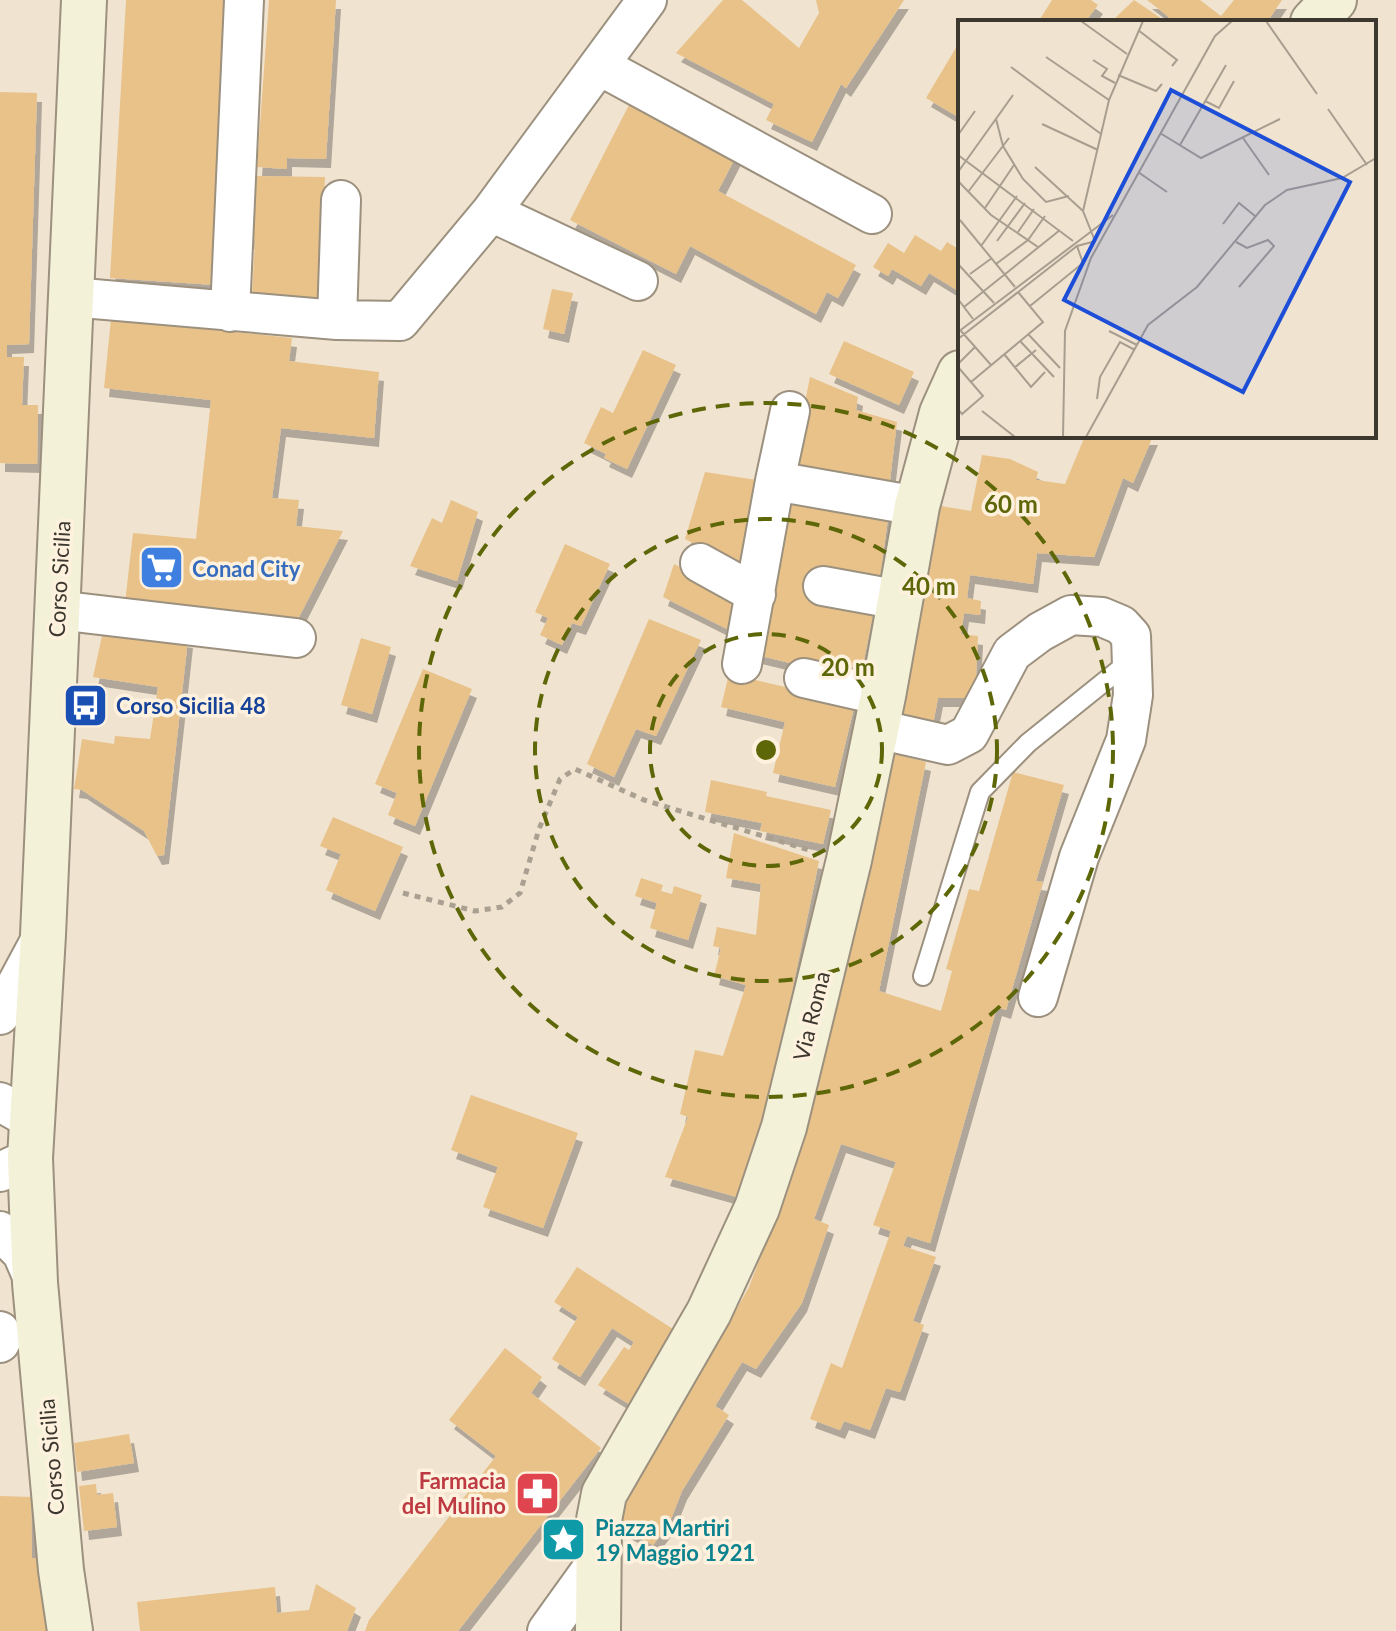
<svg xmlns="http://www.w3.org/2000/svg" width="1396" height="1631" font-family="Lato,sans-serif">
<style>
.building{fill:#e8c289;filter:url(#shadow)}
.lines{fill:none;stroke-linecap:round;stroke-linejoin:round}
.lane-casing{stroke:#9c907e;stroke-width:22}
.street-casing{stroke:#9c907e;stroke-width:42}
.secondary-casing{stroke:#9c907e;stroke-width:48}
.path{stroke:#aaa091;stroke-width:5;stroke-dasharray:6 6;stroke-linecap:butt}
.lane{stroke:#fff;stroke-width:18}
.street{stroke:#fff;stroke-width:38}
.secondary{stroke:#f3f1d8;stroke-width:44}
.ring{fill:none;stroke:#5e6708;stroke-width:4;stroke-dasharray:14 10}
.labels{text-anchor:middle;dominant-baseline:central;stroke-width:7;stroke-linejoin:round;paint-order:stroke}
.shop-label{font-size:22px;font-weight:bold;fill:#366cbe;stroke:#fef1de;text-anchor:start}
.street-label{font-size:22px;fill:#3c372f;stroke:#fef1de}
.transit-label{font-size:22px;font-weight:bold;fill:#164399;stroke:#fef1de;text-anchor:start}
.health-label{font-size:22px;font-weight:bold;fill:#be3a42;stroke:#fef1de;text-anchor:end}
.culture-label{font-size:22px;font-weight:bold;fill:#0d838f;stroke:#fef1de;text-anchor:start}
.inset-road{fill:none;stroke:#a89e90;stroke-width:2}
.view{fill:#1d4ed8;fill-opacity:0.15;stroke:#1d4ed8;stroke-width:4}
.inset-edge{fill:none;stroke:#3c372f;stroke-width:4}
.centre{fill:#5e6708;stroke:#fef1de;stroke-width:4}
.ring-label{font-size:24px;text-anchor:middle;font-weight:bold;fill:#5e6708;stroke:#fef1de;stroke-width:7;stroke-linejoin:round;paint-order:stroke}
</style>
<defs>
<filter id="shadow"><feDropShadow dx="5" dy="9" stdDeviation="0" flood-color="#0004"/></filter>
</defs>
<rect width="100%" height="100%" fill="#f0e3d0"/>
<path class="building" d="M126,0H229L216,285L110,278Z
M269,0H336L326,159L287,158V169L257,167Z
M723,0H742L799,48L819,13L816,0H904L846,88L841,84L812,142L766,120L774,104L676,53Z
M1052,0H1091L1098,5L1088,18L1094,22H1044L1040,19Z
M1134,0L1165,21L1169,17L1147,0H1200L1221,16L1234,0H1282L1267,22H1111Z
M960,41V118L926,98Z
M0,92L37,93L29,344L7,345V357H24L22,405H38L37,464L0,463Z
M631,101L737,154L718,191L856,265L838,298L827,292L816,314L690,246L676,274L570,220Z
M256,176L325,177L320,270L322,299L252,296L255,240H248L249,212L254,213Z
M915,235L941,251L947,242L960,250V292L929,273L921,286L892,269L888,276L873,267L888,243L904,253Z
M552,289L573,293L564,334L543,329Z
M111,319L292,338L289,361L379,372L374,438L281,428L272,498L299,500L296,526L343,531L297,621L125,603L133,533L196,539L211,400L104,388Z
M844,341L914,372L899,405L829,374Z
M643,350L676,365L627,469L604,458L606,454L584,443L601,407L613,413Z
M810,377L858,397L856,410L897,422L889,488L791,473Z
M1085,436H1153L1133,483L1123,478L1094,557L1037,553L1033,584L970,575L967,598L981,601L980,615L964,613L961,634L978,636L975,698H938L932,729L902,720L941,506L971,511L982,455L1010,459L1038,472L1036,480L1065,484Z
M705,472L763,481L745,570L685,539Z
M787,494L889,511L879,584L860,680L757,655Z
M451,500L478,512L457,581L410,566L432,518L442,523Z
M565,544L610,564L581,626L572,623L562,645L540,635L548,618L535,612Z
M674,564L742,598L735,633L663,597Z
M649,619L701,640L656,736L636,729L614,777L587,764Z
M104,627L188,639L164,855L157,856L144,831L82,790L74,789L82,739L114,744L115,736L150,739L158,687L93,677Z
M361,638L391,647L372,714L341,705Z
M423,669L472,689L415,826L388,815L397,793L375,784Z
M729,674L855,703L835,787L773,773L785,722L721,707Z
M891,753L926,762L879,991L941,1011L952,971L946,969L969,889L979,891L1013,772L1064,785L1036,881L1043,882L1006,1010L997,1007L930,1243L907,1236L903,1246L936,1257L913,1321L924,1325L900,1392L886,1388L870,1430L844,1421L840,1430L810,1419L831,1363L842,1368L891,1231L873,1225L896,1162L841,1144L814,1219L829,1225L802,1303L756,1369L742,1362L715,1406L729,1415L682,1491L669,1524L653,1545L615,1524L640,1468L715,1348L749,1287L775,1219L848,962Z
M711,780L767,792L766,796L831,810L823,844L760,831L762,823L705,812Z
M333,817L403,847L375,911L326,890L341,854L320,846Z
M734,833L819,861L770,1098L737,1197L665,1177L688,1117L680,1114L695,1050L723,1056L746,985L714,976L721,948L713,946L717,927L756,935L761,884L726,878Z
M641,878L663,885L661,891L672,894L674,886L702,895L688,940L650,928L657,903L635,896Z
M471,1095L578,1133L543,1228L483,1207L498,1167L451,1150Z
M577,1267L676,1331L629,1404L598,1385L624,1347L629,1350L634,1342L612,1328L580,1377L552,1359L578,1317L554,1302Z
M505,1348L542,1377L531,1393L601,1448L458,1631H365L369,1620L496,1456L449,1420Z
M129,1434L134,1463L77,1472L74,1443Z
M96,1484L97,1495L113,1493L117,1527L84,1531L79,1486Z
M0,1496L31,1497L32,1558H40L50,1631H0Z
M316,1584L356,1608L347,1631H140L137,1602L275,1587L277,1613L309,1610Z"/>
<g class="lines">
<defs>
<path id="lane" d="M923,976L980,792L1028,743L1130,661"/>
<path id="street" d="M600,66L872,214
M491,212L638,281
M71,297L337,320L400,321L491,212L647,0
M230,312L244,0
M337,320L341,200
M775,481L790,411
M700,563L756,594
M823,586L900,600
M57,610L296,638
M742,664L775,481L917,506
M804,678L883,696
M877,729L948,745L969,734L1012,653L1040,632L1071,615L1102,617L1121,625L1131,636L1133,695L1126,740L1079,857L1038,997
M0,1015L42,937
M0,1102L32,1120
M0,1172L30,1158
M0,1231L22,1253L35,1283
M0,1331L2,1339L0,1343
M547,1631L598,1560"/>
<path id="secondary" d="M1313,22L1334,0
M70,1631L61,1570L35,1283L30,1158L43,935L84,0
M598,1631L599,1520L604,1494L709,1312L757,1208L784,1127L849,860L883,696L917,506L942,413L960,373"/>
</defs>
<use href="#lane" class="lane-casing"/>
<use href="#street" class="street-casing"/>
<use href="#secondary" class="secondary-casing"/>
<path class="path" d="M403,893L475,911L502,907L520,893L539,829L560,779L575,769L644,800L809,850"/>
<use href="#lane" class="lane"/>
<use href="#street" class="street"/>
<use href="#secondary" class="secondary"/>
</g>
<g class="ring">
<circle cx="766" cy="750" r="116"/>
<circle cx="766" cy="750" r="231"/>
<circle cx="766" cy="750" r="347"/>
</g>
<defs>
<symbol id="supermarket-square" viewBox="-11 -11 22 22"><rect x="-9" y="-9" width="18" height="18" rx="4" fill="#3f7fe0" stroke="#fef1de"/><path d="M-6-5.5h2.5l.6 2H6L4.5 2H-2.5L-4.4-4H-6ZM-1.5 3.2a1.3 1.3 0 1 0 .1 0ZM3 3.2a1.3 1.3 0 1 0 .1 0Z" fill="#fff"/></symbol>
<symbol id="bus-square" viewBox="-11 -11 22 22"><rect x="-9" y="-9" width="18" height="18" rx="4" fill="#1a4fb4" stroke="#fef1de"/><path d="M-5-6H5V4H4V6H2V4H-2V6H-4V4H-5ZM-3.5-4V0h7V-4ZM-3.5 1.2v1.5H-2V1.2ZM2 1.2v1.5H3.5V1.2Z" fill="#fff"/></symbol>
<symbol id="pharmacy-square" viewBox="-11 -11 22 22"><rect x="-9" y="-9" width="18" height="18" rx="4" fill="#e0444e" stroke="#fef1de"/><path d="M-2-6h4v4h4v4h-4v4h-4v-4h-4v-4h4Z" fill="#fff"/></symbol>
<symbol id="sight-square" viewBox="-11 -11 22 22"><rect x="-9" y="-9" width="18" height="18" rx="4" fill="#0f9aa8" stroke="#fef1de"/><path d="M0-6L1.8-2.2L6-1.7L2.9 1.2L3.7 5.4L0 3.3L-3.7 5.4L-2.9 1.2L-6-1.7L-1.8-2.2Z" fill="#fff"/></symbol>
</defs>
<g fill-rule="evenodd">
<use href="#supermarket-square" x="136" y="542" width="51" height="51"/>
<use href="#bus-square" x="60" y="680" width="51" height="51"/>
<use href="#pharmacy-square" x="512" y="1468" width="51" height="51"/>
<use href="#sight-square" x="538" y="1514" width="51" height="51"/>
</g>
<g class="labels">
<g class="shop-label">
<text x="192" y="568">Conad City</text>
</g>
<g class="street-label">
<text transform="translate(59 579) rotate(-87)">Corso Sicilia</text>
<text transform="translate(811 1016) rotate(-76)">Via Roma</text>
<text transform="translate(51 1457) rotate(-95)">Corso Sicilia</text>
</g>
<g class="transit-label">
<text x="116" y="705">Corso Sicilia 48</text>
</g>
<g class="health-label">
<text x="506" y="1480">Farmacia<tspan x="506" dy="25">del Mulino</tspan></text>
</g>
<g class="culture-label">
<text x="595" y="1527">Piazza Martiri<tspan x="595" dy="25">19 Maggio 1921</tspan></text>
</g>
</g>
<g transform="translate(958 20)">
<rect width="418" height="418" fill="#f0e3d0"/>
<path class="inset-road" d="M123,1L169,34M308,1L359,74M180,10L219,40L214,46M88,37L151,80M135,40L149,49L144,56L157,63M53,47L143,114M160,55L198,71L204,64M247,81L261,88L276,61M370,89L409,145M38,99L45,126L65,159L88,182L111,176M84,104L140,130M202,113L243,138L322,99M0,115L17,91M285,118L311,155M222,125L268,45M0,135L115,221M77,147L125,191M0,152L55,75M180,152L209,172M0,161L33,195L80,227M10,172L51,118M27,188L56,145M2,200L57,267M265,204L281,183L297,196M60,212L76,189M39,221L67,183M137,221L125,191L151,80L185,1M278,222L289,228L310,220L316,226L281,267M23,226L59,176M0,244L36,283M38,244L70,220L87,196M12,254L34,238M0,279L15,299M72,286L125,243L119,226M6,287L102,210M3,311L33,345M151,311L179,325M0,312L155,195M70,314L102,348M0,319L119,226L138,221M62,321L96,357M46,334L73,367L87,352M0,344L17,327M0,347L25,376L4,394L0,389M56,348L78,330M13,362L85,302L60,272M139,379L142,357L162,322L177,330M24,391L57,417M105,417L107,311L133,238L257,16L274,1M128,417L190,305L239,267L307,185L329,170L384,158L418,138"/>
<path class="view" d="M213,70L392,162L285,372L106,280Z"/>
<rect width="418" height="418" class="inset-edge"/>
</g>
<circle cx="766" cy="750" r="12" class="centre"/>
<g class="ring-label">
<text x="1011" y="513">60 m</text>
<text x="929" y="595">40 m</text>
<text x="848" y="676">20 m</text>
</g>
</svg>
